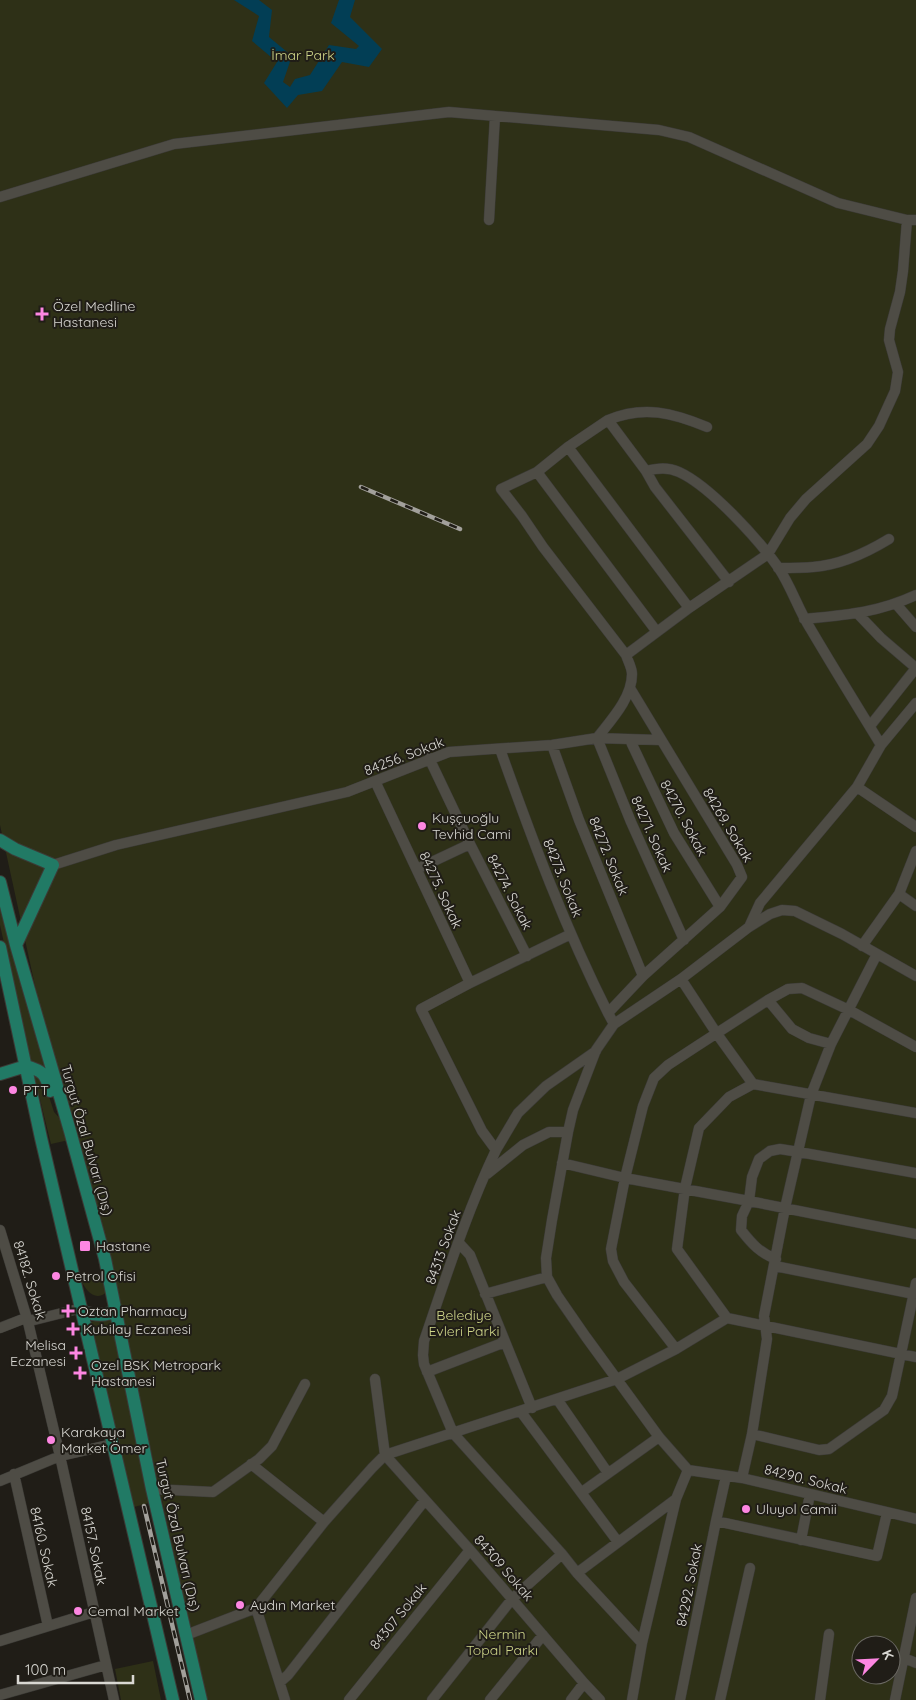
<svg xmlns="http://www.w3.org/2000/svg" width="916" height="1700" font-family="Quicksand,sans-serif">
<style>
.green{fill:#2e3017;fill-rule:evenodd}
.water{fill:#023e55}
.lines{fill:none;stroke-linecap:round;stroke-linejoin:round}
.minor-casing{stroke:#3b3a36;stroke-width:11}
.major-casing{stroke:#3b3a36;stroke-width:14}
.minor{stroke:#4e4c45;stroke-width:10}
.major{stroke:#217a65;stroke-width:12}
.rail-casing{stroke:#a2a09b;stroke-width:4.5}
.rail{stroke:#201d17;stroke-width:2.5;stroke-dasharray:8;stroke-linecap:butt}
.poi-dot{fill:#fd86e2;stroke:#201d17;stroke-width:2}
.labels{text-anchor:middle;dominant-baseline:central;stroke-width:4;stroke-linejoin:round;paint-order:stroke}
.park-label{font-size:14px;fill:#ced589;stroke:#201d17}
.poi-label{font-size:14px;fill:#d9d8d3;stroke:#201d17;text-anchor:start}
.street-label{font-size:14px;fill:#d9d8d3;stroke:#201d17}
</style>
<rect width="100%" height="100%" fill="#201d17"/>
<path class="green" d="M0,0H916V1700H207L119,1309L56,1082L0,825ZM861,1645H891V1675H861Z
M0,907L47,1070L30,1061L0,925Z
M34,1075L42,1078L45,1084L54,1112L65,1124L69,1140L51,1144Z
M104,1274L107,1292C95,1302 86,1291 81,1280Z
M111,1312L149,1503L134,1507L90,1322L100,1320Z
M153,1661L161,1700H121L115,1669Z"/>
<path class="water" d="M234,0H259L272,10L269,37L292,56L283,82L290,87L295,79L310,75L329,45L356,49L359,46L331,23L339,0H355L350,17L382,49L369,67L342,62L322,91L298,95L287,108L264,83L277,62L252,41L259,16Z"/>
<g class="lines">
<defs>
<path id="minor" d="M0,197L174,144L449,112L659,130L689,137L838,203L907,220H916
M489,220L495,116
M608,420C644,405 673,413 707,427
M568,447L689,608
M646,471C658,468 668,467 679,472C710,486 758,539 778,567C791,586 798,609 810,628C833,667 857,706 881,745
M537,472L568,447L608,420L646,471L655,487L729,582
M778,568C790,568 802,568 813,567C841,565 866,553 889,539
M896,604L916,627
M858,614L881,638L916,668
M804,619C846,615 877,613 916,595
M626,655L543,547L522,516L501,489L537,472L657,632
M870,726L916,668
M630,740L674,833L720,907
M659,740L597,738L631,822L684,940
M552,745L579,820L643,976
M500,749C532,839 565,928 608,1013
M429,758L470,844L527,956
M375,781L470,983
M857,787L916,827
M53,865L116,845L347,792L449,752L552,745L597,738C611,720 632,698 632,674C632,668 628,661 626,655L689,608L768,554L790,518L806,499L867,444L879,426L895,391L898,372L889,340L890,329L900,292L903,271L907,220
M417,869L470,844
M899,894L916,906
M749,927L760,903L857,787L881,745L916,703
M571,934L470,983L421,1009L482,1131L496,1150C467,1211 446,1277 424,1341L423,1355L424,1364L453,1433L562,1554L577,1573L642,1643
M862,946L899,894L916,851
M681,979L717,1034L753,1084
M768,1000L792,1029L809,1038L831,1044
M614,1024L608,1013L643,976L720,907L742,877L737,865L630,688
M916,1113L753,1084L729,1097L699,1128L685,1188L677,1249L727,1318L916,1357
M496,1150L518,1113L546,1086L596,1051
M562,1163L625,1178L749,1201L916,1234
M487,1174L523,1145L549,1132H568
M0,1230L28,1322L60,1456L114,1700
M459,1243L470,1255L532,1408
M776,1259C760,1253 752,1244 741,1230L742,1216L749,1201L752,1177L759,1159L770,1151L780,1149L799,1152L916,1173
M775,1266L914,1294
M485,1294L547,1277
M0,1328L23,1319L34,1320L82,1308
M676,1349L624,1282L613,1261L611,1249L625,1178L643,1106L654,1078L668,1065L697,1046L768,1000L788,989L802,988L849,1010L916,1047
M427,1372L505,1342
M375,1379L385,1455L470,1550L584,1683L600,1700
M557,1399L608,1473
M521,1412L618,1542
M752,1434L819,1450L829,1449L884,1410L892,1396L916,1283
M251,1464L324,1522
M688,1470L742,1478L916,1519
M14,1474L48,1626
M742,1478L752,1434L767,1339L764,1316L785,1208L811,1095L831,1044L877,954
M0,1481L60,1456L113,1444
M152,1489L213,1492L259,1459L272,1446L305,1384
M582,1492L659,1437
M716,1521L877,1556L887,1513
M801,1540L810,1494
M577,1573L676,1499
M256,1608L285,1700
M186,1635L256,1608L324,1522L372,1468L385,1455L617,1379L676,1349L727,1318
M0,1641L94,1612
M904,1658L916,1663
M280,1682L288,1675L425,1500
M0,1695L106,1665
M349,1700L470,1550
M432,1700L512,1599L562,1554
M490,1700L543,1635
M571,1700L584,1683
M632,1700L642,1643L676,1499L688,1470L659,1437L586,1337L557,1295L547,1277L546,1258L552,1220L568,1132L573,1110L596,1050L614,1024L681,979L749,927L770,914L782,910L795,911L842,934L916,976
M680,1700L716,1521L726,1476
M720,1700L750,1568
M820,1700L829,1634
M895,1700L916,1598"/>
<path id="major" d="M0,840L15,849L53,865L16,945
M0,882L16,945L70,1131L105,1259L152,1489L201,1700
M0,947L41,1138L173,1700
M26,1066C43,1071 46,1074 50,1091
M0,1074L26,1066
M83,1312C94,1315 106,1317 116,1310"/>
</defs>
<use href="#minor" class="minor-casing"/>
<use href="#major" class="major-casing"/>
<use href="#minor" class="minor"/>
<use href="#major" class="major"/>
<defs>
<path id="rail" d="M361,487L460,529
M144,1506L190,1700"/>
</defs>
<use href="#rail" class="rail-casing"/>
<use href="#rail" class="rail"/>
</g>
<g class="poi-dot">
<path d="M39.5 306.5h5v5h5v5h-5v5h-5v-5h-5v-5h5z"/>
<circle cx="422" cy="826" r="5"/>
<circle cx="13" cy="1090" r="5"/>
<rect x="79" y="1240" width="12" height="12" rx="2.5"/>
<circle cx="56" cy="1276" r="5"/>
<path d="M65.5 1303.5h5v5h5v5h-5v5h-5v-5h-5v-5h5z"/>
<path d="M70.5 1321.5h5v5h5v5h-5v5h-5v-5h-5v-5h5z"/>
<path d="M73.5 1345.5h5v5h5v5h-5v5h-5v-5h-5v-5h5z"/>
<path d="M77.5 1365.5h5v5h5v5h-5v5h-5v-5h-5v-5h5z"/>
<circle cx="51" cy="1440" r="5"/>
<circle cx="746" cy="1509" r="5"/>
<circle cx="240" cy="1605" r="5"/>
<circle cx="78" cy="1611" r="5"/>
</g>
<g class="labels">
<g class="park-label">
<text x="303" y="55">İmar Park</text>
<text x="464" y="1315">Belediye<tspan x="464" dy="16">Evleri Parki</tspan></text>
<text x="502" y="1634">Nermin<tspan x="502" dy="16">Topal Parkı</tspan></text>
</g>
<g class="poi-label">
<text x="53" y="306">Özel Medline<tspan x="53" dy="16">Hastanesi</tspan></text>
<text x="432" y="818">Kuşçuoğlu<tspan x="432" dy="16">Tevhid Cami</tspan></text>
<text x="23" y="1090">PTT</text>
<text x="96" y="1246">Hastane</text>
<text x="66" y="1276">Petrol Ofisi</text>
<text x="78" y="1311">Oztan Pharmacy</text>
<text x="83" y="1329">Kubilay Eczanesi</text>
<text x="66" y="1345" text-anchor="end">Melisa<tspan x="66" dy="16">Eczanesi</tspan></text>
<text x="91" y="1365">Ozel BSK Metropark<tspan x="91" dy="16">Hastanesi</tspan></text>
<text x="61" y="1432">Karakaya<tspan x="61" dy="16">Market Ömer</tspan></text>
<text x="756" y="1509">Uluyol Camii</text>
<text x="250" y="1605">Aydın Market</text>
<text x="88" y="1611">Cemal Market</text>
</g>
<g class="street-label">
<text transform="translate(404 756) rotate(-21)">84256. Sokak</text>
<text transform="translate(684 818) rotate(62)">84270. Sokak</text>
<text transform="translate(728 825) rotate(59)">84269. Sokak</text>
<text transform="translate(652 834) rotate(66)">84271. Sokak</text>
<text transform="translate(609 856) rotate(68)">84272. Sokak</text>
<text transform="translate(563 878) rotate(68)">84273. Sokak</text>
<text transform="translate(441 890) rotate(65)">84275. Sokak</text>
<text transform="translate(510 892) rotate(63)">84274. Sokak</text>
<text transform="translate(87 1140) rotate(74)">Turgut Özal Bulvarı (Dış)</text>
<text transform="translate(443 1247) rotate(-70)">84313 Sokak</text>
<text transform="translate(30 1280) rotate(73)">84182. Sokak</text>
<text transform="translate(806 1479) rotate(14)">84290. Sokak</text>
<text transform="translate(178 1535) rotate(77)">Turgut Özal Bulvarı (Dış)</text>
<text transform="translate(94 1546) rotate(78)">84157. Sokak</text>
<text transform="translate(44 1547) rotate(77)">84160. Sokak</text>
<text transform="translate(504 1568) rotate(49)">84309 Sokak</text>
<text transform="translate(689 1585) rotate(-79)">84292. Sokak</text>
<text transform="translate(398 1616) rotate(-51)">84307 Sokak</text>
</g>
</g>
<g transform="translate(876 1660) rotate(66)"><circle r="24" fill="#201d17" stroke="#6a6862"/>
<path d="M0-4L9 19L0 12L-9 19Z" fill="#fd86e2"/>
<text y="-8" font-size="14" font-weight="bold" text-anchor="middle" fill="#d9d8d3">K</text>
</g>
<path d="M18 1675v8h115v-8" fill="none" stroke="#d9d8d3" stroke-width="2.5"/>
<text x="25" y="1675" font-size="15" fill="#d9d8d3" stroke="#201d17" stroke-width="4" paint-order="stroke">100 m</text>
</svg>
